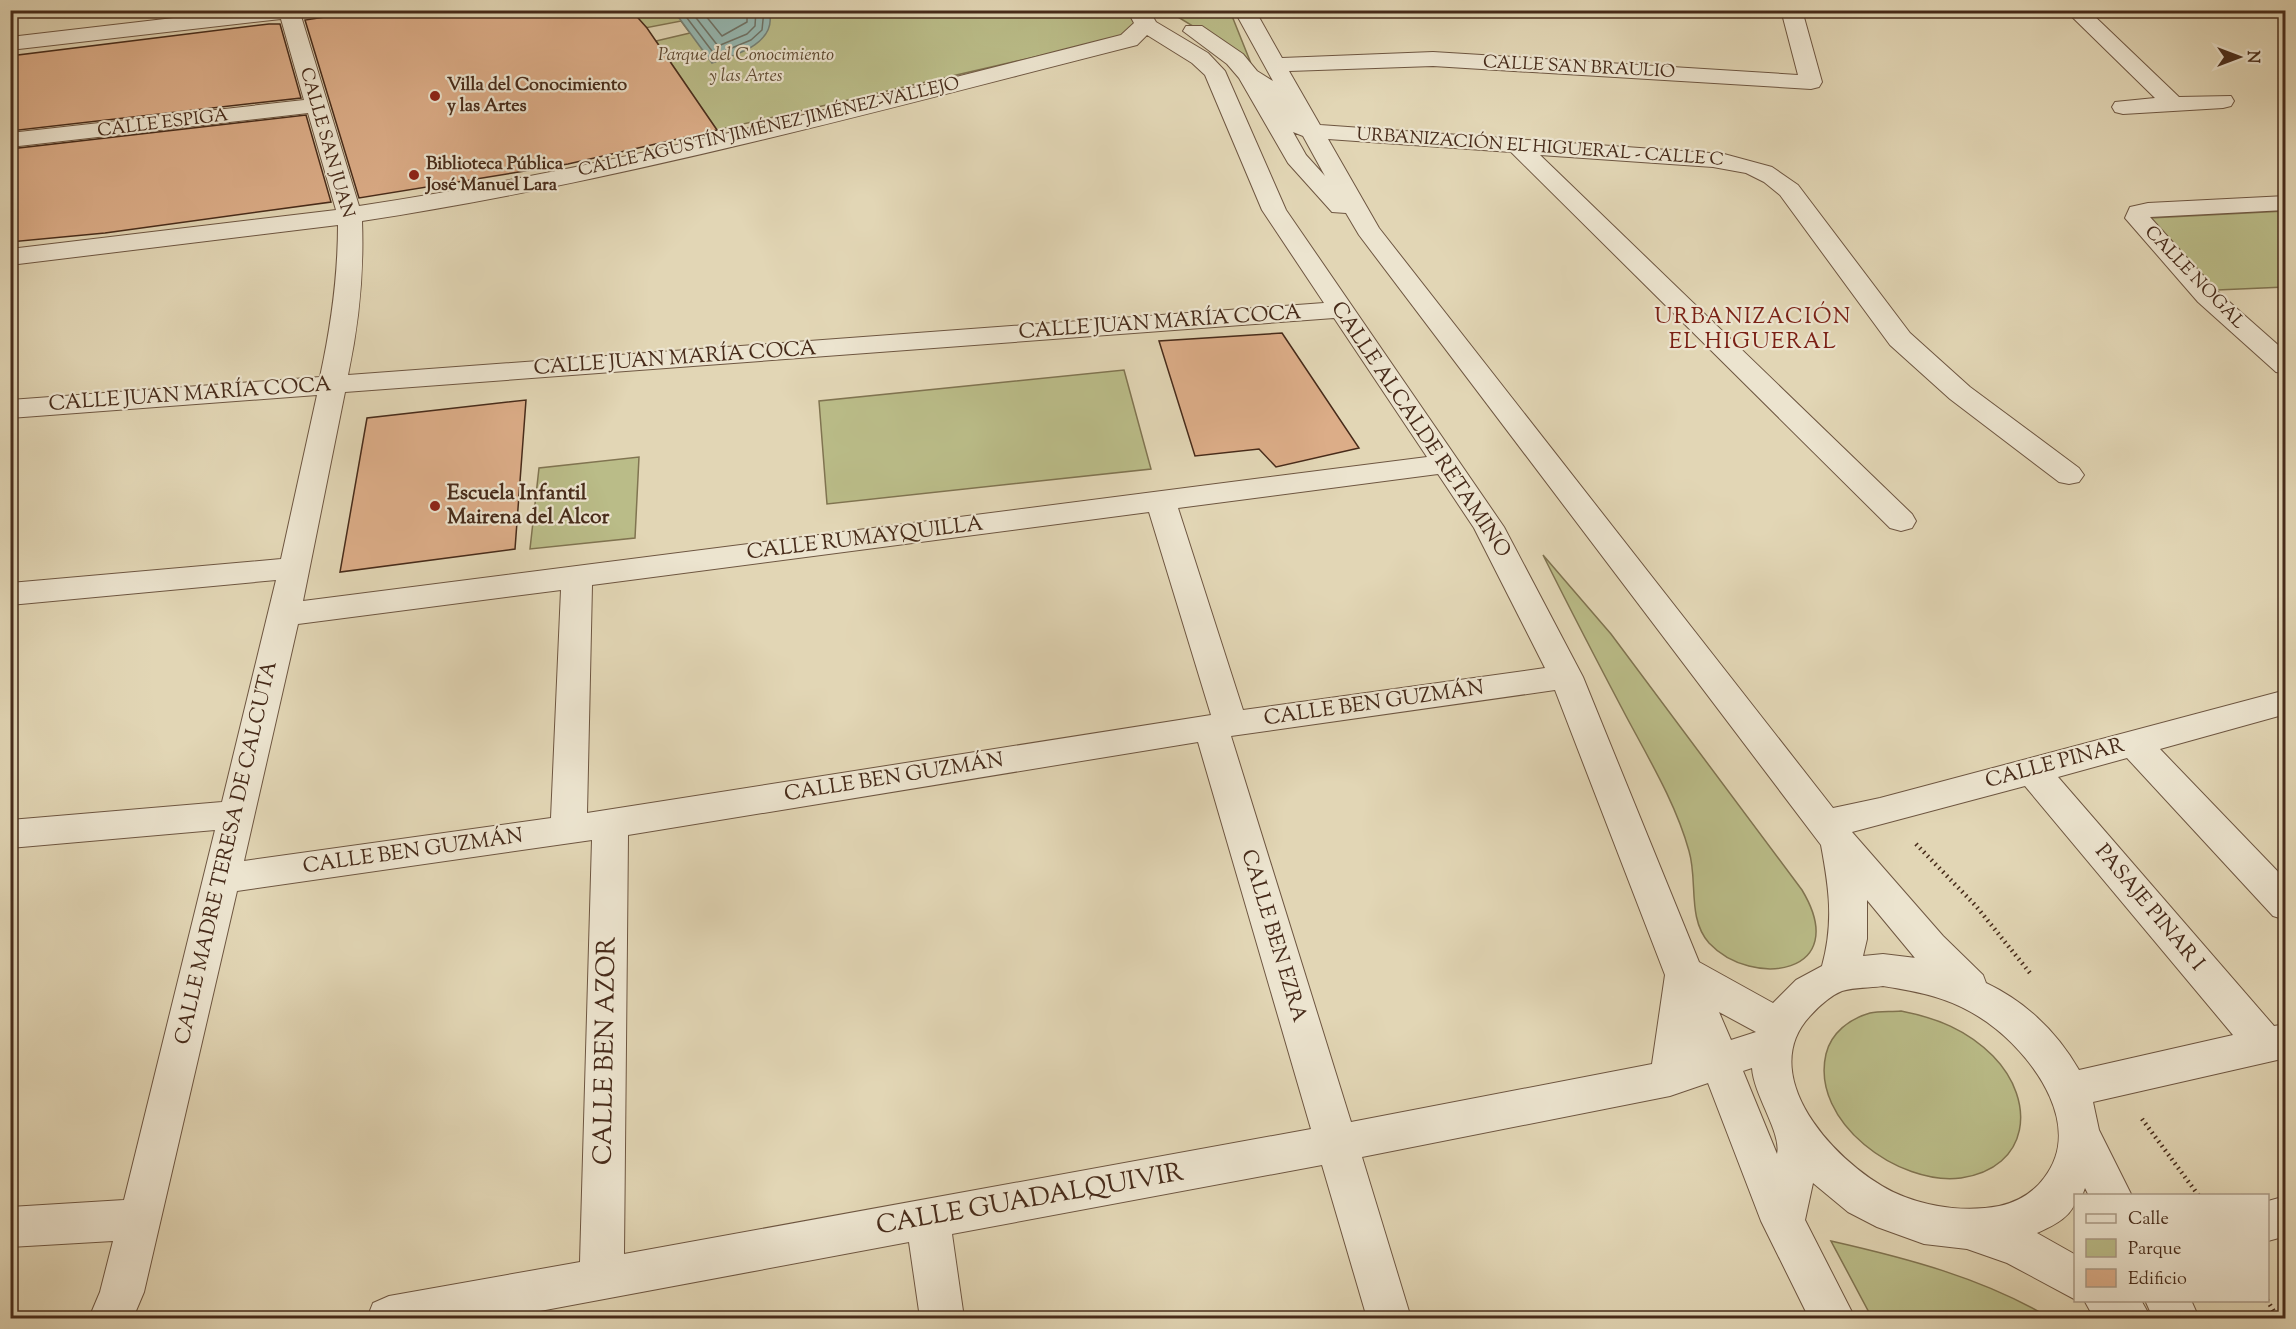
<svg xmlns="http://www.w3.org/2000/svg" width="2296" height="1329" font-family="'Sorts Mill Goudy',serif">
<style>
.green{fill:#babc88;stroke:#807451;stroke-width:1.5}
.water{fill:#95b8b2;stroke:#768075;stroke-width:1.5}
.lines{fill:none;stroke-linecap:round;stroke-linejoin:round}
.shore{stroke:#6e7266;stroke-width:1.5}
.building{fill:#dcad88;stroke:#472b1a;stroke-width:1.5}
.minor-casing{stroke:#6e5641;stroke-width:2}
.path{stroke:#472b1a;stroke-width:4.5;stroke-dasharray:1.5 4;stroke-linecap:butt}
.minor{fill:#ece4cf;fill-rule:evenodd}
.poi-dot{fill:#8f2418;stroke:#ece4cf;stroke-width:2}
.labels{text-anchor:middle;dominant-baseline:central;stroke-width:4.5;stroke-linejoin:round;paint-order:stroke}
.far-park-label{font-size:18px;font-style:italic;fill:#5e4830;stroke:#ece4cf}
.far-street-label{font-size:18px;fill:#472b1a;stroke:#ece4cf}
.far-poi-label{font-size:18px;font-weight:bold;fill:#472b1a;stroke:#ece4cf;text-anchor:start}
.street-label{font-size:21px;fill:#472b1a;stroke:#ece4cf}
.poi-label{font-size:21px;font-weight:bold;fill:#472b1a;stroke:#ece4cf;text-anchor:start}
.neighbourhood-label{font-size:22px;letter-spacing:1.5px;fill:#7a1f14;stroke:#ece4cf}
.near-street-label{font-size:26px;fill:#472b1a;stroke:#ece4cf}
</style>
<rect width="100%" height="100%" fill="#e2d6b5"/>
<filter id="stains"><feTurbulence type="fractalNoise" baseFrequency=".00333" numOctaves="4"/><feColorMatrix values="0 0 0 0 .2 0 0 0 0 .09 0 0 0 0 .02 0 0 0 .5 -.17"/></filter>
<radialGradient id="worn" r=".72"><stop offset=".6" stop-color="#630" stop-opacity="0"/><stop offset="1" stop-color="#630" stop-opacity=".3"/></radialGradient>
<path class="green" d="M1128,10L1137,22L1122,37L717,130L656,41L690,33L681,21L645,28L631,11Z
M1168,11H1230L1250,61Z
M2285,211V287L2217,290L2150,218Z
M1124,370L1151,469L827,504L819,401Z
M639,457L635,538L530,549L539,468Z
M1543,555L1611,634L1802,890C1853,975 1752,989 1709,943C1687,918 1698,881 1689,851C1676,804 1649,759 1626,716C1598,663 1570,609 1543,555Z
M1901,1011C1937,1018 1967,1030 1993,1056C2037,1101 2030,1168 1961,1178C1899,1186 1810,1122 1826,1054C1831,1033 1849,1019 1870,1013C1879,1011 1891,1012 1901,1011Z
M1831,1241C1906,1258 1983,1278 2050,1318H1872Z"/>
<path class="water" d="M674,11H769C778,43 736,55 712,63Z"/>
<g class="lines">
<path class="shore" d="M681,10L715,55L751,40L762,30L764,10
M690,10L718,46L747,34L755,26L756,10
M701,10L722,36L747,22V10"/>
</g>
<path class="building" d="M372,10H631L647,28L717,130L568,164L359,198L305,20Z
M269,24H280L301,98L10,131V56Z
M306,115L331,202L105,233L10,242V149Z
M1282,333L1359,448L1276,467L1259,449L1195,456L1159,341Z
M526,400L515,549L340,572L367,418Z"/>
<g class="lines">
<defs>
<path id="minor" d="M242,10H310L301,16L359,206C617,167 869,99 1121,35L1134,23L1127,10H1149L1156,22L1208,53L1225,71L1286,210L1504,527L1583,677L1699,962L1773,1003L1796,980L1822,966C1834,922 1829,888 1821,845L1359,235L1346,213L1332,212L1288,163L1239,78L1227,64L1183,31L1186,26H1202L1243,54L1257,71L1273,81L1234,10H1255L1282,58L1433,52L1798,75L1781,10H1802L1822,82L1819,87L1811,89L1433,66L1289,71L1320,125L1724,154L1772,167L1798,185L1910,333L1970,387L2079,468L2084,475L2079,482L2069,484L2059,482L1950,399L1890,345L1780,195L1764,182L1746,173L1713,167L1540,155L1912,514L1916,521L1912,528L1901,531L1890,528L1511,152L1328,139L1379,228L1833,808L1880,798L2286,690V714L2160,749L2286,880V920L2273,916L2127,758L2058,777L2274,1026L2286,1024V1058L2093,1102L2099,1130L2132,1196H2089L2085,1188L2082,1196H2076C2076,1215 2053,1226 2037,1233L2076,1255V1300L2007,1263L1967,1249L1924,1244L1877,1227L1848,1212L1813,1183L1805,1220L1855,1318H1809L1761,1221L1708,1083L1670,1096L1362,1157L1411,1318H1367L1322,1165L952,1234L964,1318H920L909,1242L503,1318H367L373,1303L389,1296L580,1262L592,840L237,891L144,1292L133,1318H89L100,1292L113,1241L10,1247V1207L124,1200L215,830L10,848V820L222,802L276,580L10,605V583L281,559L317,395L10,418V400L320,377C331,326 338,277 338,225L10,265V249L336,210L308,113L10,147V133L304,100L281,19L10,50V37ZM1147,35L1192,63L1205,75L1262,210L1324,303L348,375C359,323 364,274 362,221C624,181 880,110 1137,45ZM1293,132L1303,136L1325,176L1306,155ZM1334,318L1427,457L303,601L345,392ZM1438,474L1474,528L1545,668L1243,710L1178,508ZM1149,512L1211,715L587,813L592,585ZM561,590L551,818L244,861L298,624ZM1555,690L1665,975L1652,1064L1351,1122L1231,736ZM1198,742L1311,1129L624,1254L628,835ZM2025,786L2233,1035L2079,1070C2057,1032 2026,1002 1986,983L1983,975L1943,936L1852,832ZM1867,900L1915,958H1916L1883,954L1863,956L1867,939ZM1883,986C1927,993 1960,1000 1996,1029C2037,1062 2083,1128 2044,1178C2033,1193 2017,1202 1999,1206C1969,1212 1934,1208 1905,1197C1846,1175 1751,1079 1810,1016C1819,1006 1830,996 1842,991C1855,987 1870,988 1883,986ZM1719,1012L1756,1032L1731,1040ZM1752,1068C1754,1096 1782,1133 1777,1154L1743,1071Z
M2065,10H2088L2179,97L2231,96L2234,101L2231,106L2223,108L2123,114L2115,112L2112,107L2115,102L2155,98Z
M2286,196V210L2150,217L2217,291L2286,352V374L2276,372L2198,302L2125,218L2130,207L2148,203Z
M2286,1196V1236L2268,1241V1201Z
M2084,1300H2141L2151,1318H2094Z
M2145,1300H2191L2199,1318H2153Z"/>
</defs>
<use href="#minor" class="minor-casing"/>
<path class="path" d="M1916,844L1976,906L2030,973
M2142,1119L2199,1196
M2267,1300L2278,1318"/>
<use href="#minor" class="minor"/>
</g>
<g class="poi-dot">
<circle cx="435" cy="96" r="6"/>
<circle cx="414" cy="175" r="6"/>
<circle cx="435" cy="506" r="6"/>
</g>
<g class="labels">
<g class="far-park-label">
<text x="746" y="56">Parque del Conocimiento<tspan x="746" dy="21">y las Artes</tspan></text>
</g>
<g class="far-street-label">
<text transform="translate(1579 68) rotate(3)">CALLE SAN BRAULIO</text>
<text transform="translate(163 124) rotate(-7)">CALLE ESPIGA</text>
<text transform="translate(769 128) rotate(-13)">CALLE AGUSTÍN JIMÉNEZ JIMÉNEZ-VALLEJO</text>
<text transform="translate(326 143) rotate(74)">CALLE SAN JUAN</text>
<text transform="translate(1540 148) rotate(4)">URBANIZACIÓN EL HIGUERAL - CALLE C</text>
<text transform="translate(2194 278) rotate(46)">CALLE NOGAL</text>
</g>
<g class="far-poi-label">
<text x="447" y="86">Villa del Conocimiento<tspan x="447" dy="21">y las Artes</tspan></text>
<text x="426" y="165">Biblioteca Pública<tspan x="426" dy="21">José Manuel Lara</tspan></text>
</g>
<g class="street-label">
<text transform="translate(1160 323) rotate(-4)">CALLE JUAN MARÍA COCA</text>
<text transform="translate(675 359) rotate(-4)">CALLE JUAN MARÍA COCA</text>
<text transform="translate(190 395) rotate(-4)">CALLE JUAN MARÍA COCA</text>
<text transform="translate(1420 430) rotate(56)">CALLE ALCALDE RETAMINO</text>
<text transform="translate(865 539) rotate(-7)">CALLE RUMAYQUILLA</text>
<text transform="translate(1374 704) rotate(-8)">CALLE BEN GUZMÁN</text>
<text transform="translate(2055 764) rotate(-15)">CALLE PINAR</text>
<text transform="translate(894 778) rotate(-9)">CALLE BEN GUZMÁN</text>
<text transform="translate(413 852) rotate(-8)">CALLE BEN GUZMÁN</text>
<text transform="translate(227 853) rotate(-77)">CALLE MADRE TERESA DE CALCUTA</text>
<text transform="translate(2149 908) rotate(50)">PASAJE PINAR I</text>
<text transform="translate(1273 936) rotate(73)">CALLE BEN EZRA</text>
</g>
<g class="poi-label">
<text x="447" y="494">Escuela Infantil<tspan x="447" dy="24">Mairena del Alcor</tspan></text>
</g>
<g class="neighbourhood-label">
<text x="1753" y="318">URBANIZACIÓN<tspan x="1753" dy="25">EL HIGUERAL</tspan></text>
</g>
<g class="near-street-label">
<text transform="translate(606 1051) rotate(-89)">CALLE BEN AZOR</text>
<text transform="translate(1030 1200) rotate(-10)">CALLE GUADALQUIVIR</text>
</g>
</g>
<rect width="2296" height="1329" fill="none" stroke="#e2d6b5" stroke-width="36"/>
<rect x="12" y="12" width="2272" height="1305" fill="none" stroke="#472b1a" stroke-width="3"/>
<rect x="18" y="18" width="2260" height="1293" fill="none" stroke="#472b1a" stroke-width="1.5"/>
<rect x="2074" y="1194" width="195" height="108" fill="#ece4cf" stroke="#aa9a87" stroke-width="1.5"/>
<rect x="2086" y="1214" width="30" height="9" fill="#ece4cf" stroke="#aa9a87" stroke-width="1.5"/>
<text x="2128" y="1224" font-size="18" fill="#472b1a">Calle</text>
<rect x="2086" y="1239" width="30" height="18" fill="#babc88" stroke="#aa9a87" stroke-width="1.5"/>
<text x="2128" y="1254" font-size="18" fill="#472b1a">Parque</text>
<rect x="2086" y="1269" width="30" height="18" fill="#dcad88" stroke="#aa9a87" stroke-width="1.5"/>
<text x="2128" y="1284" font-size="18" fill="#472b1a">Edificio</text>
<g transform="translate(2239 57) rotate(90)" stroke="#ece4cf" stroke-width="4.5" paint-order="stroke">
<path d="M0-4.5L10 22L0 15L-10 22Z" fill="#472b1a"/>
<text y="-9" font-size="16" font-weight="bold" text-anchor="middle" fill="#472b1a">N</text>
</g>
<rect width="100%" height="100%" filter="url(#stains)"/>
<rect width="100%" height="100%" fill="url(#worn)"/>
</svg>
